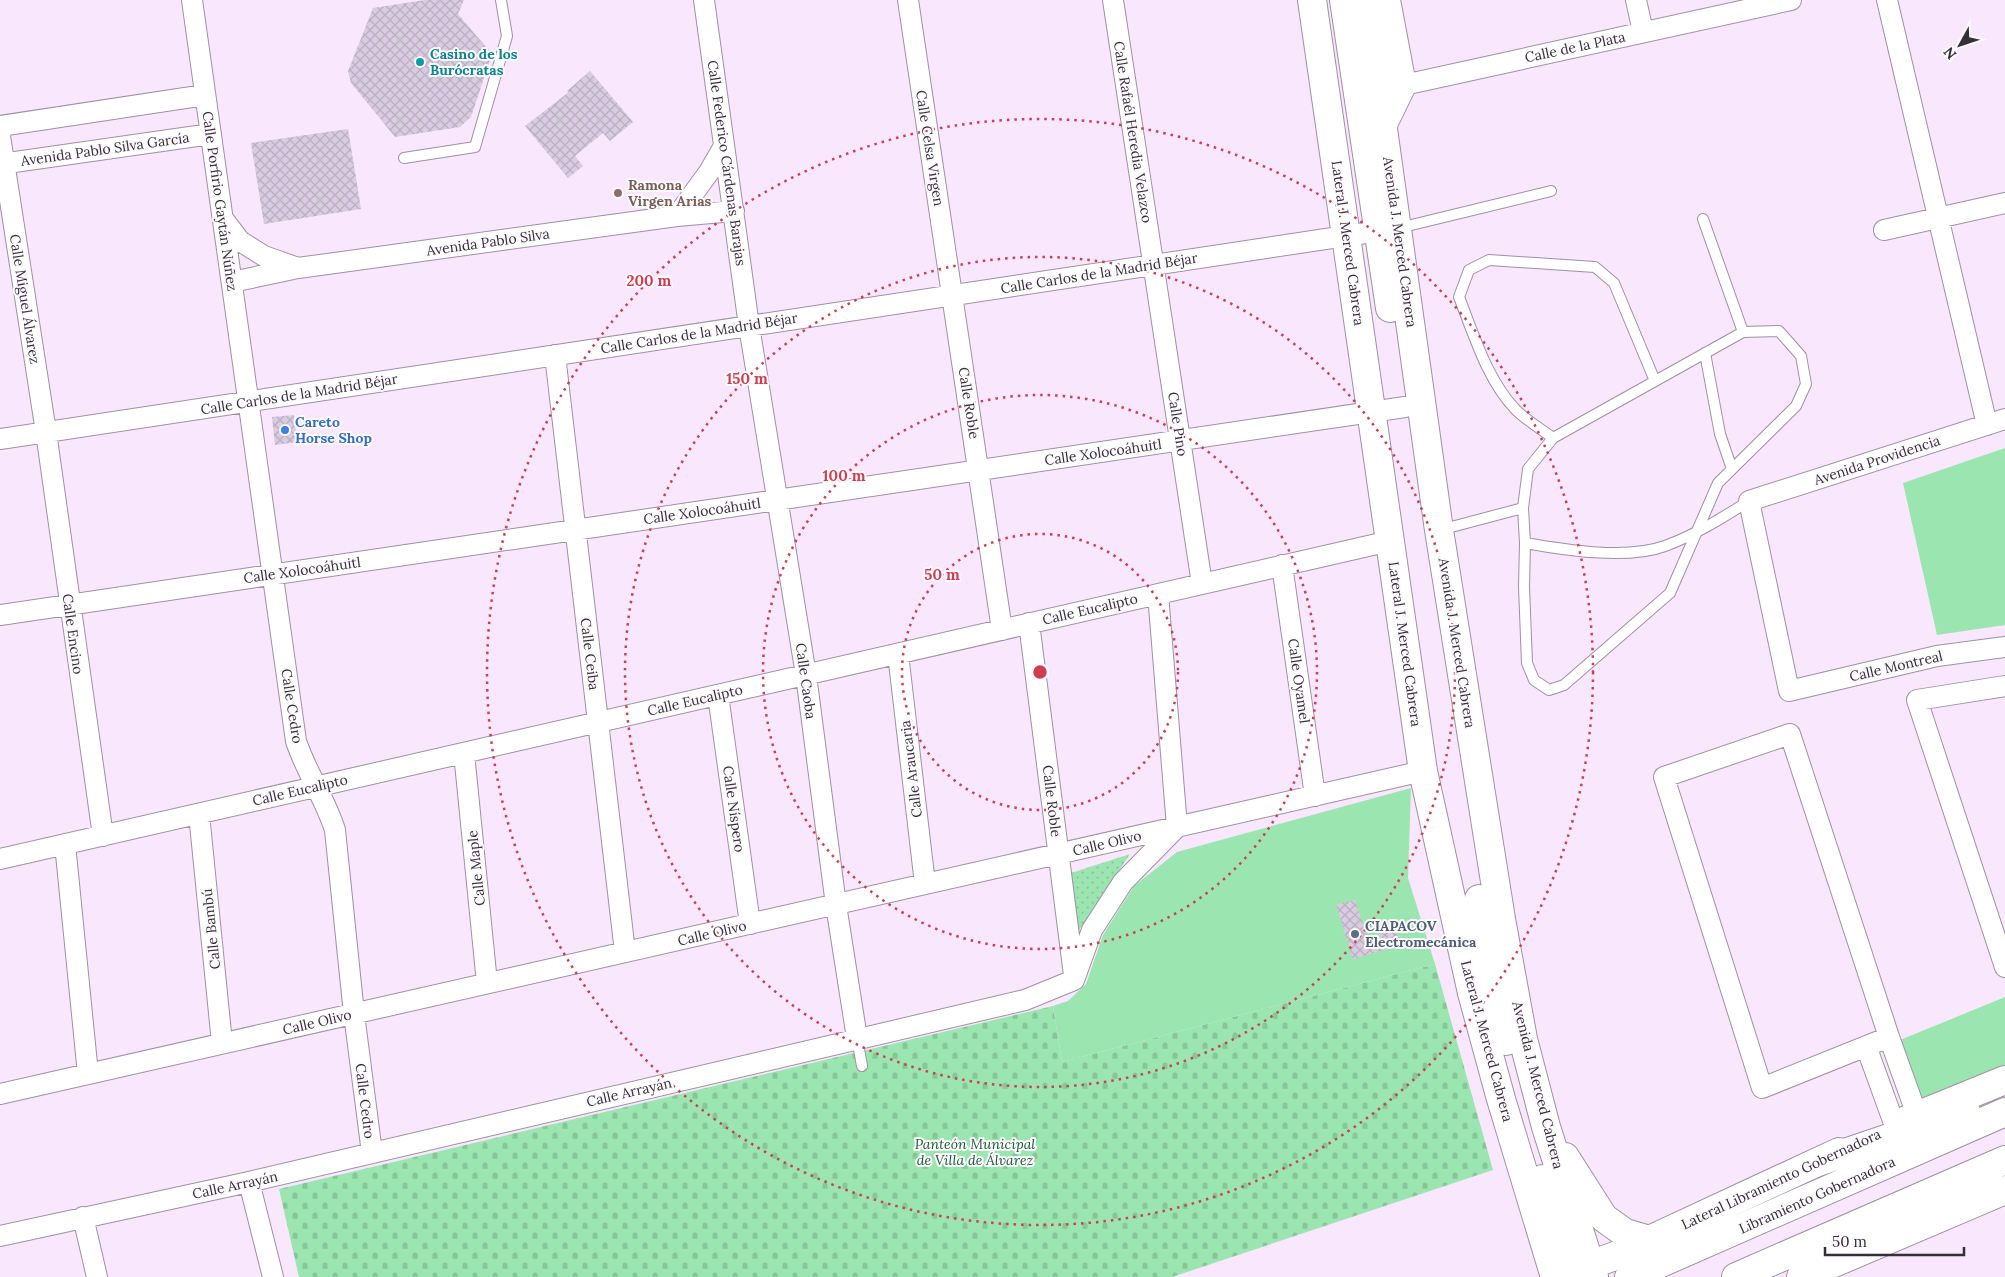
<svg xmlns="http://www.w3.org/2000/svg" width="2005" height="1277" font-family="Lora,serif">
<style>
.cemetery{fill:url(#cemetery-stones)}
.park{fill:#9be6b0}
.garden{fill:url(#garden-dots)}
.building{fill:url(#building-cross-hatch)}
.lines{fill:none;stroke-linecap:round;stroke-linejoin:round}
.lane-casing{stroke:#9f90a4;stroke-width:12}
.street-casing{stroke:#9f90a4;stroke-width:22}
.secondary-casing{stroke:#9f90a4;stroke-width:30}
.primary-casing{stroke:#9f90a4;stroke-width:30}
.highway-casing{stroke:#9f90a4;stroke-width:30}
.lane{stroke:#fff;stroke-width:10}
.street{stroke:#fff;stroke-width:20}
.secondary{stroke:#fff;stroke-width:28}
.primary{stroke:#fff;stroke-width:28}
.highway{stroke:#fff;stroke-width:28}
.ring{fill:none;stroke:#ce3e50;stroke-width:2.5;stroke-dasharray:2.5 5}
.culture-dot{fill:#0f9aa8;stroke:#fdfafe;stroke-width:2}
.education-dot{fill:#8d6e63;stroke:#fdfafe;stroke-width:2}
.shop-dot{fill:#3f7fe0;stroke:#fdfafe;stroke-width:2}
.service-dot{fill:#5c6f8a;stroke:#fdfafe;stroke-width:2}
.labels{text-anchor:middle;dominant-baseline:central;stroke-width:4;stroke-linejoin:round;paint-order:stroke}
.street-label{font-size:14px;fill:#342e36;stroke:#fdfafe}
.culture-label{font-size:14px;font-weight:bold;fill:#0d838f;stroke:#fdfafe;text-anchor:start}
.education-label{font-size:14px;font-weight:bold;fill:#785e54;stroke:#fdfafe;text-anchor:start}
.shop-label{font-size:14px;font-weight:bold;fill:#366cbe;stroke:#fdfafe;text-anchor:start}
.service-label{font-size:14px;font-weight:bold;fill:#4e5e75;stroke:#fdfafe;text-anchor:start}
.park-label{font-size:14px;font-style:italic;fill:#1c5833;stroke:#fdfafe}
.centre{fill:#ce3e50;stroke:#fdfafe;stroke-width:2.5}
.ring-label{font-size:15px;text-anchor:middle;font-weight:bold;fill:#ce3e50;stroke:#fdfafe;stroke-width:4;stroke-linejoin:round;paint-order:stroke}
</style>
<defs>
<pattern id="cemetery-stones" width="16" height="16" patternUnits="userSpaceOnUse" patternTransform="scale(1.25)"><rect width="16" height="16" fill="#9be6b0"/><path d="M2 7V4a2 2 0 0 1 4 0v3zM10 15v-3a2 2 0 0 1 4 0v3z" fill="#86c698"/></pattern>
<pattern id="garden-dots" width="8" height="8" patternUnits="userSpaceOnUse" patternTransform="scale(1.25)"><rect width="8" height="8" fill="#9be6b0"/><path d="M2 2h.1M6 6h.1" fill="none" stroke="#86c698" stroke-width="1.8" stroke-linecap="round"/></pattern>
<pattern id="building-cross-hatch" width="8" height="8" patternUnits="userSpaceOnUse" patternTransform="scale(1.25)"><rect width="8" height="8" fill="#d9cbe2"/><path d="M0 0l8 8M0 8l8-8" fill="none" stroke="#bbafc2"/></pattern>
</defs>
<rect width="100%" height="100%" fill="#f8e7fd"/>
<path class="cemetery" d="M1435,964L1493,1170L1172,1277H299L279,1189L1053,1006L1062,1062Z"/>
<path class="park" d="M2005,448V625L1937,635L1903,483Z
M1411,788L1408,878L1435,964L1062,1062L1053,1006L1068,1001L1086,984L1103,935L1134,886L1177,852Z
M2005,997V1069L1921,1106L1900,1040Z"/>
<path class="garden" d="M1130,854L1078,932L1071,873Z"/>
<path class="building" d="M425,0H464L458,14L492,54L471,117L460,127L395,137L351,83L348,71L373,8Z
M590,71L633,122L610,141L603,133L575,156L583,166L568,178L525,126L569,92L567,91Z
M348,129L361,209L264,224L251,143Z
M294,415L297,442L275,445L272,417Z
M1355,900L1367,938L1395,929L1400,945L1353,959L1336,905Z"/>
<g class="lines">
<defs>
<path id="lane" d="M404,158L475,147L507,36L501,0
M1399,228L1551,191
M1705,353L1720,434L1732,469
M1553,438C1541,429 1526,420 1516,410C1487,380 1474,335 1459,297L1469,270L1489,260L1595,267L1614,283L1655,381
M1523,508L1525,543L1524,587L1527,663L1534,680L1549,690L1564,685L1670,593L1718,483L1796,406L1806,384L1801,356L1779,331L1743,332
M1440,530L1523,508L1528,469L1553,438L1743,332L1703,219
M1525,543C1565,550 1627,560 1665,546C1695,535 1722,518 1749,501
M857,1038L862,1066"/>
<path id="street" d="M192,0L296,741C306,772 325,798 335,830L354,1014L372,1153
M704,0L749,326L806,675L836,905L857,1038
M908,0L1002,630
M1113,0L1202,584
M1636,0L1643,32
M1887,0L1987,425
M1390,88L1791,0
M0,126L205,95
M0,136L46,432L103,836
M0,164L211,134
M677,216L709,172L724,146
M224,220L240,241L264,256L298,268L677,216L734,211
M1884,230L2005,203
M232,282L298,268
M555,355L625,952
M2005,419L1749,501L1789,691L1937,656L2005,647
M0,439L1392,229
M1282,565L1315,796
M0,615L1405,407
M1029,623L1074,975
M898,654L925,884
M2005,686L1917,700L2005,967
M718,695L750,924
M464,753L487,983
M199,814L222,1043
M65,844L88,1074
M0,859L1390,541
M1889,1037L1762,1088L1664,777L1790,734L1889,1037L1917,1115
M1866,1046L1895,1126
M0,1094L1423,771
M249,1182L273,1277
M83,1217L97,1277
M0,1236L249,1182L1025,1000L1074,980L1092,930L1123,882L1177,827L1158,594"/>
<path id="secondary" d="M1312,0L1423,771L1472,993L1501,1099L1555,1277
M1383,124L1402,85L1386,0
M1902,1122L2005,1080
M1568,1273L1615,1256L1839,1152
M1801,1277L2005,1190"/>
<path id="primary" d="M1344,0L1390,308
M1365,0L1439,530L1501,919L1523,1039L1546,1127L1594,1277
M1479,899L1491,979L1506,1041
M1565,1157L1604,1218L1625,1233L1649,1240
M1543,1179L1572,1277"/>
<path id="highway" d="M1818,1162L1966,1112
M1629,1277L2005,1112
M1736,1277L2005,1160"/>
</defs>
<use href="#lane" class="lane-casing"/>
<use href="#street" class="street-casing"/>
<use href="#secondary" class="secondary-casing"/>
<use href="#primary" class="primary-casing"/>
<use href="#highway" class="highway-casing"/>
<use href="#lane" class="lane"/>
<use href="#street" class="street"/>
<use href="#secondary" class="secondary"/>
<use href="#primary" class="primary"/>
<use href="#highway" class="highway"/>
</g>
<g class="ring">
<circle cx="1040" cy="672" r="138"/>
<circle cx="1040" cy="672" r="277"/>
<circle cx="1040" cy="672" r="415"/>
<circle cx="1040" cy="672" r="553"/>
</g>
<circle class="culture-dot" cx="420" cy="62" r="5"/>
<circle class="education-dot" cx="618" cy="193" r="5"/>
<circle class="shop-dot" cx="285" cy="430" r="5"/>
<circle class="service-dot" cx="1355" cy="934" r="5"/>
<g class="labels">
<g class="street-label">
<text transform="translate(1575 47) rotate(-12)">Calle de la Plata</text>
<text transform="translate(1133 132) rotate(81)">Calle Rafaél Heredia Velazco</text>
<text transform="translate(930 148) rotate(81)">Calle Celsa Virgen</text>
<text transform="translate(105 149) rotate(-8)">Avenida Pablo Silva García</text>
<text transform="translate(727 163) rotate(82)">Calle Federico Cárdenas Barajas</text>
<text transform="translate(220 201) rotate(82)">Calle Porfirio Gaytán Núñez</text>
<text transform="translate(488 242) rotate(-8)">Avenida Pablo Silva</text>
<text transform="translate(1400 242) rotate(82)">Avenida J. Merced Cabrera</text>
<text transform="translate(1348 243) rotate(82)">Lateral J. Merced Cabrera</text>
<text transform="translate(1099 273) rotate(-9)">Calle Carlos de la Madrid Béjar</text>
<text transform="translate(25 299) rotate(81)">Calle Miguel Álvarez</text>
<text transform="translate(699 333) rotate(-9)">Calle Carlos de la Madrid Béjar</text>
<text transform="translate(299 394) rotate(-9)">Calle Carlos de la Madrid Béjar</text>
<text transform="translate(969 403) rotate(81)">Calle Roble</text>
<text transform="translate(1178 424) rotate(81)">Calle Pino</text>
<text transform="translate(1103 452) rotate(-8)">Calle Xolocoáhuitl</text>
<text transform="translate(1877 460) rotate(-18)">Avenida Providencia</text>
<text transform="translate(702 511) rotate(-8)">Calle Xolocoáhuitl</text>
<text transform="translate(302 570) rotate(-8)">Calle Xolocoáhuitl</text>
<text transform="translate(1090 609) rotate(-13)">Calle Eucalipto</text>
<text transform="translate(73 634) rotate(82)">Calle Encino</text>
<text transform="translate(1457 643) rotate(81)">Avenida J. Merced Cabrera</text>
<text transform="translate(1405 644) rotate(82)">Lateral J. Merced Cabrera</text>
<text transform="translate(590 654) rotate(83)">Calle Ceiba</text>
<text transform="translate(1896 666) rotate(-13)">Calle Montreal</text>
<text transform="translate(806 681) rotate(82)">Calle Caoba</text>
<text transform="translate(1299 681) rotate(82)">Calle Oyamel</text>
<text transform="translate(695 700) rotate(-13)">Calle Eucalipto</text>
<text transform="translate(292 706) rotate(81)">Calle Cedro</text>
<text transform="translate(911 769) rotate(-97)">Calle Araucaria</text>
<text transform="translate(300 790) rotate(-13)">Calle Eucalipto</text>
<text transform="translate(1052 801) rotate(83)">Calle Roble</text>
<text transform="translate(734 809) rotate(82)">Calle Níspero</text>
<text transform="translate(1107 843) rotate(-13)">Calle Olivo</text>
<text transform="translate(476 868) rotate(-96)">Calle Maple</text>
<text transform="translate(211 929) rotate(-96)">Calle Bambú</text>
<text transform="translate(712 933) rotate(-13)">Calle Olivo</text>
<text transform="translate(317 1022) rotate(-13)">Calle Olivo</text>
<text transform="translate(1487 1041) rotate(75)">Lateral J. Merced Cabrera</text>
<text transform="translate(1538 1085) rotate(76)">Avenida J. Merced Cabrera</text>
<text transform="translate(629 1092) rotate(-13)">Calle Arrayán</text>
<text transform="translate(365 1101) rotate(83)">Calle Cedro</text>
<text transform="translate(1781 1179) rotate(-25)">Lateral Libramiento Gobernadora</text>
<text transform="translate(235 1185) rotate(-12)">Calle Arrayán</text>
<text transform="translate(1817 1195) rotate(-24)">Libramiento Gobernadora</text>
</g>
<g class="culture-label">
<text x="430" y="54">Casino de los<tspan x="430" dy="16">Burócratas</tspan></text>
</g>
<g class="education-label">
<text x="628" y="185">Ramona<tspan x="628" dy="16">Virgen Arias</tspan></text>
</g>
<g class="shop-label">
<text x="295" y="422">Careto<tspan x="295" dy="16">Horse Shop</tspan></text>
</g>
<g class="service-label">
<text x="1365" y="926">CIAPACOV<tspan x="1365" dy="16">Electromecánica</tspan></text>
</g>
<g class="park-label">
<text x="975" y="1144">Panteón Municipal<tspan x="975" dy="16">de Villa de Álvarez</tspan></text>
</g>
</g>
<circle cx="1040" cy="672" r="8" class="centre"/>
<g class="ring-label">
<text x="649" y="286">200 m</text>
<text x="747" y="384">150 m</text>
<text x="844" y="481">100 m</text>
<text x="942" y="580">50 m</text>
</g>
<g transform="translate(1960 45) rotate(230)" stroke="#fdfafe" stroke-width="4" paint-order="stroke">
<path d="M0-4L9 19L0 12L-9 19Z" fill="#342e36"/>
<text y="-8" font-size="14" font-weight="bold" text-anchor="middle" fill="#342e36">N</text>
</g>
<path d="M1825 1247v8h139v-8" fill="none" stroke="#342e36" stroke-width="2.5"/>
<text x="1832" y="1247" font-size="15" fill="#342e36" stroke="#fdfafe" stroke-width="4" paint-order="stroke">50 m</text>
</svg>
